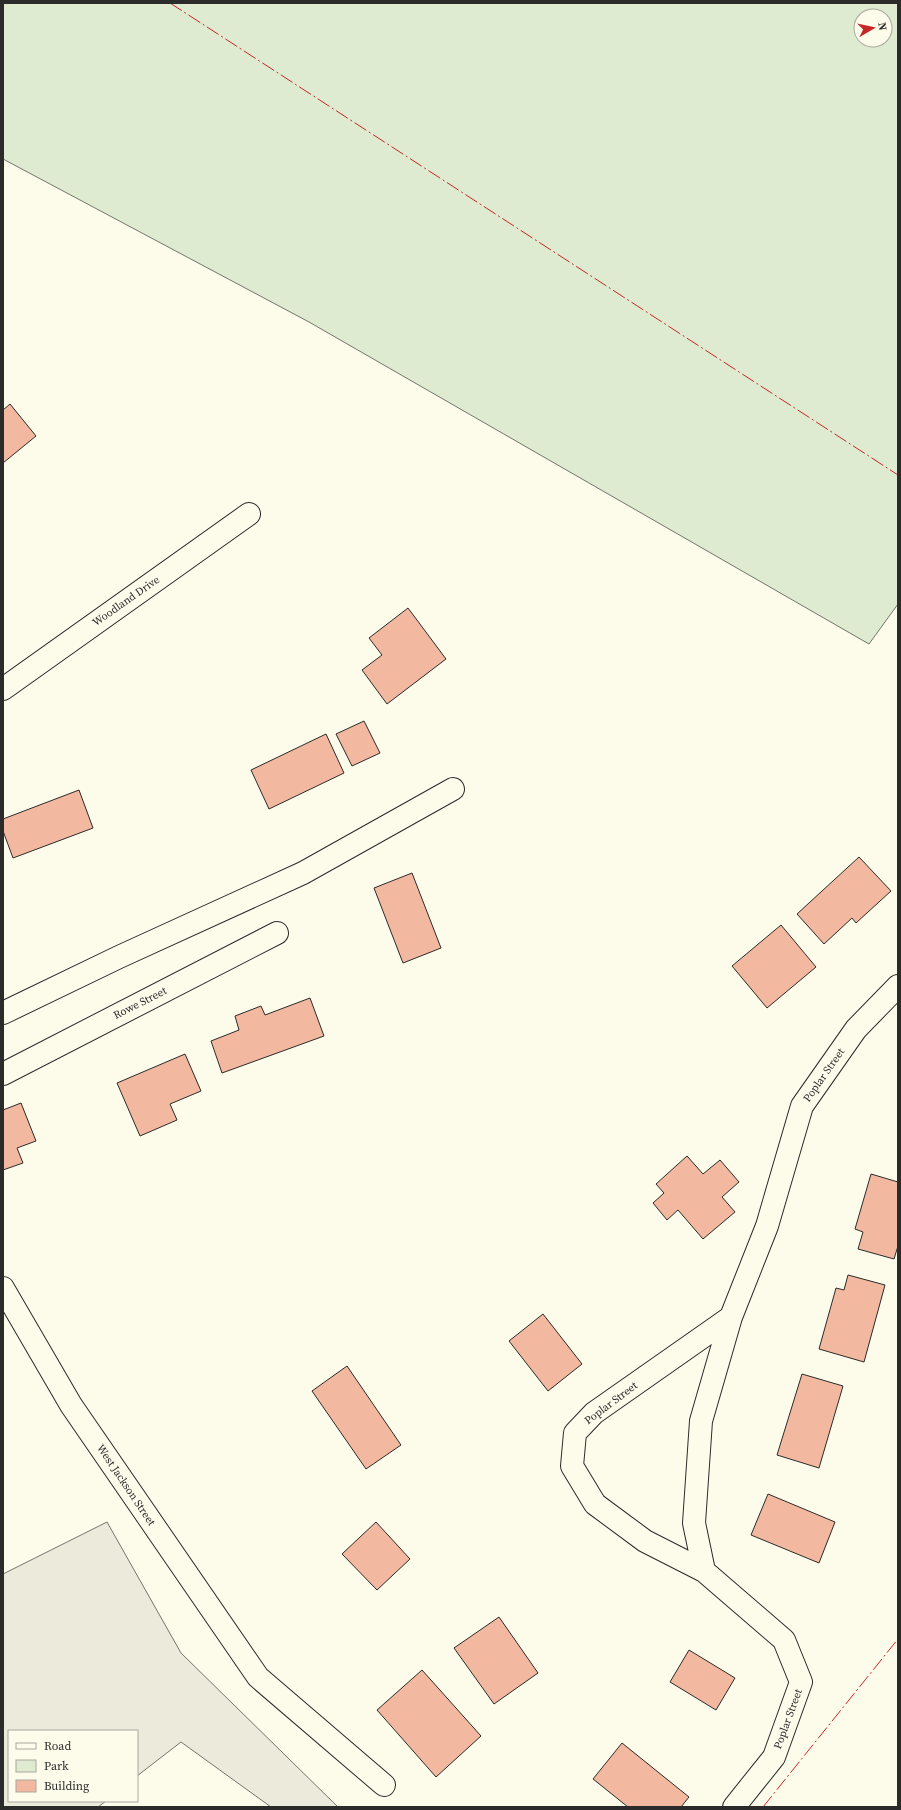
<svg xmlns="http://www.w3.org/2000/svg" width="901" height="1810" font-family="'Source Serif 4',serif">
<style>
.green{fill:#deebd1;stroke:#74746e;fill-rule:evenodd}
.parking{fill:#eceadb;stroke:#74746e}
.building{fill:#f2b8a0;stroke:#2b2b2b}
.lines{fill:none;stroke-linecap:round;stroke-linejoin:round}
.minor-casing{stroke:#2b2b2b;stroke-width:24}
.minor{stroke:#fdfbea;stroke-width:22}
.power{stroke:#c62828;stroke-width:1;stroke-dasharray:14 3 2 3;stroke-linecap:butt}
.labels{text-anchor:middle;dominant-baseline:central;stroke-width:3;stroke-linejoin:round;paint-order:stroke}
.street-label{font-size:11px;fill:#2b2b2b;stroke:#fdfbea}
</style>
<rect width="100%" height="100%" fill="#fdfbea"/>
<path class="green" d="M3,3H898V604L869,644L309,322L3,159ZM861,16H885V40H861Z"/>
<path class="parking" d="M107,1522L181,1653L338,1807H271L181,1742L137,1776V1731H9V1801H106L98,1807H3V1574Z"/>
<path class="building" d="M10,404L36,436L3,463V410Z
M408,608L446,659L387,704L362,670L382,655L369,638Z
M364,721L380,753L352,766L336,734Z
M326,734L344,773L269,809L251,770Z
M79,790L93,828L13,858L3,831V819Z
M859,857L891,891L856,923L852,918L824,944L797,914Z
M412,873L441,948L403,963L374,888Z
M781,925L816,967L767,1008L732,966Z
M310,998L324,1036L222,1073L211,1041L239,1030L235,1016L261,1006L265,1015Z
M185,1054L201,1091L170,1104L177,1120L140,1136L117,1083Z
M21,1103L36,1141L17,1148L23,1163L3,1170V1110Z
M687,1156L703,1174L720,1160L739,1182L722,1197L735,1212L703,1239L678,1210L667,1220L653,1203L664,1193L656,1184Z
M871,1174L898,1182V1246L894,1259L858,1249L863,1232L855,1229Z
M848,1275L885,1285L864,1362L819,1349L836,1288L844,1290Z
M543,1314L582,1364L548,1391L509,1341Z
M347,1366L401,1445L366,1469L312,1391Z
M802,1374L843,1386L819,1468L777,1455Z
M768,1494L835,1522L819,1563L751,1535Z
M376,1522L410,1559L377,1590L342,1554Z
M499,1617L538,1673L494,1704L454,1648Z
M689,1650L735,1678L716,1710L670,1682Z
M422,1670L481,1736L436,1777L377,1710Z
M622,1743L689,1797L681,1807H628L593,1779Z"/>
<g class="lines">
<defs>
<path id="minor" d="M3,689L249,514
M3,1013L119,957L303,873L453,789
M3,1074L277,933
M3,1288L71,1405L258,1677L384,1785
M731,1317L594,1413L575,1433L572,1466L595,1504L645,1541L704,1571L784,1640L801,1682L774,1757L734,1807
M704,1571L694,1523L701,1421L731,1317L767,1226L802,1106L856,1029L898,986"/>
</defs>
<use href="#minor" class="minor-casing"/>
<use href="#minor" class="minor"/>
<path class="power" d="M170,3L898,475
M763,1807L898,1639"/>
</g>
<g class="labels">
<g class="street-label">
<text transform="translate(126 601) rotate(-35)">Woodland Drive</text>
<text transform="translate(140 1003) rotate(-27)">Rowe Street</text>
<text transform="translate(824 1075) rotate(-55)">Poplar Street</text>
<text transform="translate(611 1403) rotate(-37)">Poplar Street</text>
<text transform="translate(126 1485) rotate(56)">West Jackson Street</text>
<text transform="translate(788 1719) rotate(-70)">Poplar Street</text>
</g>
</g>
<rect width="901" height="1810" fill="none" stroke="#2b2b2b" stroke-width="8"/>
<rect x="8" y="1730" width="130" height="72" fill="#fdfbea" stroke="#a9a89e"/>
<rect x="16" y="1743" width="20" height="6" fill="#fdfbea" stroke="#a9a89e"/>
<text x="44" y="1750" font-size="12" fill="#2b2b2b">Road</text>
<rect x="16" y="1760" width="20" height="12" fill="#deebd1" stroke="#a9a89e"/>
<text x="44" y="1770" font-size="12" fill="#2b2b2b">Park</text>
<rect x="16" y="1780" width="20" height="12" fill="#f2b8a0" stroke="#a9a89e"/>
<text x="44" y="1790" font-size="12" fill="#2b2b2b">Building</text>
<g transform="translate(873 28) rotate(81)"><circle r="19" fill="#fdfbea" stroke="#a9a89e"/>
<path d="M0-3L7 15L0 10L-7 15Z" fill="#c62828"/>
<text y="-6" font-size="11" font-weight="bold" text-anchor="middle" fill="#2b2b2b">N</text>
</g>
</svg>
